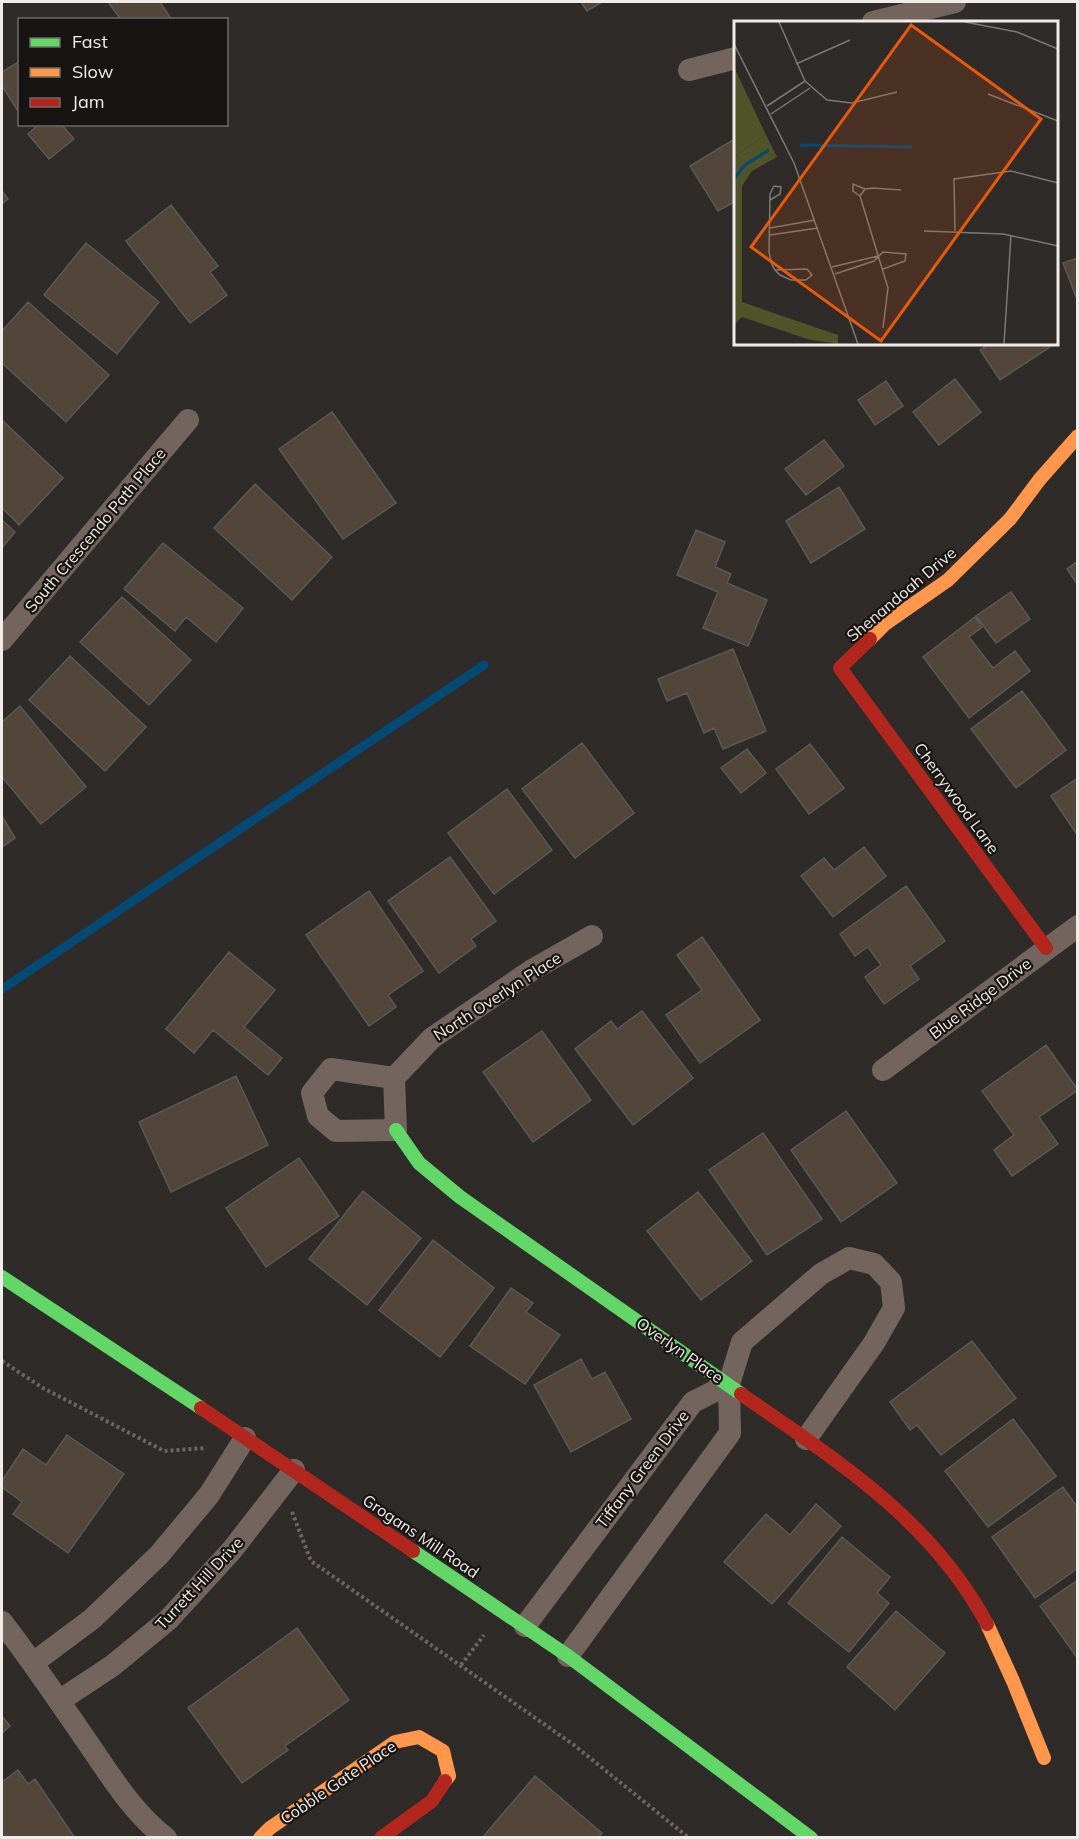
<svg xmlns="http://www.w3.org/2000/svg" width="1079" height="1839" font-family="Mulish,sans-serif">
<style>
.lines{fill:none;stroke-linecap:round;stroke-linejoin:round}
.stream{stroke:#044a75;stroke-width:9}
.building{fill:#52453a;stroke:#5b5856;stroke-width:1.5}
.path{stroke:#6f6560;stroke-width:4;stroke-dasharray:3 3;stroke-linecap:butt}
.street{stroke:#74645e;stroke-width:22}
.fast{stroke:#63d668;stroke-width:14}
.slow{stroke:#ff974d;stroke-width:14}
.jam{stroke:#b3261e;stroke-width:14}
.labels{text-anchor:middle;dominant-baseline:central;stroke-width:4.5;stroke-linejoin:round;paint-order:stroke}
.street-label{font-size:16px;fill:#f1ece9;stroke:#171412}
.inset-river{fill:none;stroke:#044a75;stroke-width:3}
.inset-road{fill:none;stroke:#7c7876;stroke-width:1.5}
.view{fill:#e8590c;fill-opacity:0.15;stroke:#e8590c;stroke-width:3}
.inset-edge{fill:none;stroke:#f1ece9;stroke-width:3}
</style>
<rect width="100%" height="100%" fill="#2e2b29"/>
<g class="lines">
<path class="stream" d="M2,989L484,665"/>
</g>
<path class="building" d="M108,2H160L172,20H121Z
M581,2H602L587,11Z
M20,61V110L18,111L2,86V72Z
M39,124H61L74,139L49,159L28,134Z
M736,138V201L718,211L690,166Z
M2,191L8,199L2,204Z
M171,205L218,266L210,272L227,295L190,323L126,241Z
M86,243L159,302L117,354L44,295Z
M1078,258V302L1063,263Z
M28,302L109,375L66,422L2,363V331Z
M989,344H1048L1050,347L1000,380L980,350Z
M955,379L981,412L939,445L913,412Z
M886,381L903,406L875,425L858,400Z
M332,412L396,503L343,539L279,449Z
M2,420L63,478L19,525L2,508Z
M824,440L844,466L806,495L785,469Z
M255,484L332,557L292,600L214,528Z
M839,487L865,529L811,563L786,521Z
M2,520L15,532L2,548Z
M696,530L725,542L715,567L731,574L727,583L767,600L748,646L703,628L718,592L677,575Z
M163,543L243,608L216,642L186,617L175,631L124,589Z
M1078,561V585L1067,569Z
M1011,592L1030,619L996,643L976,616Z
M122,597L191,660L149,705L80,642Z
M975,617L982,627L969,637L993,668L1015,651L1030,671L969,718L923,657Z
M733,649L766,731L723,749L714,728L704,733L687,693L667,701L658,679Z
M70,656L146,727L105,771L29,700Z
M1022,691L1066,750L1016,788L971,729Z
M20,706L86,787L41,824L2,777V722Z
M582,743L634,813L575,858L522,789Z
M810,744L844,788L809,814L776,769Z
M747,749L766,773L741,793L721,768Z
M1078,778V836L1051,796Z
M507,789L552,850L494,894L448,833Z
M2,816L15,838L2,847Z
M864,847L886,876L833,917L801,876L824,858L834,870Z
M450,857L496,921L471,939L476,946L439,973L388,901Z
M906,886L945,941L910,966L919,979L884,1004L865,977L881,965L868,947L855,956L840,934Z
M369,891L423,971L388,995L396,1007L369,1026L306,935Z
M702,937L760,1020L700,1063L666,1015L702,990L677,955Z
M229,952L275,990L244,1027L282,1058L268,1075L213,1030L194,1053L166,1029Z
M642,1011L693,1078L633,1125L575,1049L611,1021L617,1029Z
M542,1031L591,1100L533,1142L483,1072Z
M1046,1045L1078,1090L1039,1117L1058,1144L1012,1176L994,1150L1014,1135L982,1091Z
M236,1076L268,1145L171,1192L139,1122Z
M846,1111L897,1183L841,1222L791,1150Z
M763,1133L822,1219L767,1255L709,1170Z
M299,1158L339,1216L266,1267L226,1208Z
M363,1191L421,1238L367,1305L309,1259Z
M698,1192L752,1261L701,1300L647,1231Z
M433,1240L494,1288L440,1357L379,1310Z
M511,1288L533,1303L526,1312L560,1335L525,1384L470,1346Z
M972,1341L1016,1398L941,1455L917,1425L910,1430L890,1402Z
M581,1359L592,1379L605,1372L631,1419L571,1452L534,1385Z
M1013,1419L1056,1476L988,1527L945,1471Z
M67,1435L124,1474L68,1553L13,1514L22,1502L2,1487V1481L23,1449L46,1465Z
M1063,1487L1078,1508V1568L1035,1598L992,1537Z
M816,1504L841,1526L772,1604L724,1562L766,1514L790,1535Z
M842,1537L890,1577L877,1593L889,1603L849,1652L788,1603Z
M1078,1580V1659L1040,1606Z
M896,1611L945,1653L895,1710L847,1667Z
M297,1628L349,1700L285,1746L288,1750L242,1783L188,1708Z
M2,1716L10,1726L2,1733Z
M18,1770L28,1784L35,1779L75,1838H2V1782Z
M535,1776L602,1833L598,1838H482Z"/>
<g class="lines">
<path class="path" d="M2,1361L43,1388L164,1451L206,1448
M292,1512L311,1561L574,1745L689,1838
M461,1665L484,1635"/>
<path class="street" d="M873,22L955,2
M689,70L736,58
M2,640L188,420
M883,1070L1078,926
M394,1078L331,1069L312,1093L318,1116L336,1131L396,1130L394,1078L432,1038L532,970L592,936
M2,1622C33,1662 61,1704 90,1746C112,1778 134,1814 166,1838
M525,1626L693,1402L729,1384
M568,1656L730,1433L729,1384L742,1342L821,1274L849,1258L874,1264L891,1282L894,1308L874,1343L806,1439
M33,1663L92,1619L159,1555L209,1495L245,1438
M59,1701L112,1666L168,1620L232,1550L294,1470"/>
<path class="fast" d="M396,1130L419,1163L460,1197L741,1394
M2,1277L201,1408
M413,1551L568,1656L811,1838"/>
<path class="slow" d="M870,639L885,624L948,580L1010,519L1040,479L1078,436
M987,1624L1013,1681L1044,1758
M260,1838L270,1828L395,1742L419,1737L443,1751L449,1776L445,1781"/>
<path class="jam" d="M870,639L840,668L1046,948
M741,1394C836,1460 931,1519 987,1624
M201,1408L413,1551
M381,1838L432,1801L445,1781"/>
</g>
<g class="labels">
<g class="street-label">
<text transform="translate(95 530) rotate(-50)">South Crescendo Path Place</text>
<text transform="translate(901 594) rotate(-40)">Shenandoah Drive</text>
<text transform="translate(957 798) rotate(54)">Cherrywood Lane</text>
<text transform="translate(497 996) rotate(-33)">North Overlyn Place</text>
<text transform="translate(980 998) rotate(-37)">Blue Ridge Drive</text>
<text transform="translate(680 1350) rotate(35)">Overlyn Place</text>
<text transform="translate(642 1469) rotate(-53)">Tiffany Green Drive</text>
<text transform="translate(421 1536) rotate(34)">Grogans Mill Road</text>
<text transform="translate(199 1583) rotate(-47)">Turrett Hill Drive</text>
<text transform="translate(338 1782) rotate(-34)">Cobble Gate Place</text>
</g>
</g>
<g transform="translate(734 21)">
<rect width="324" height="324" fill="#2e2b29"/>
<path d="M32,114L43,136L18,150L8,165V281L104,314V323L73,318L8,296L0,304V136Z" fill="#515329"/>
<path d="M1,48L32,114L0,136V49Z" fill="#515329"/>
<path class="inset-river" d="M66,124L178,126M0,158L11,144L35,129"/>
<path class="inset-road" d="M45,1L71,60L93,79L118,82L163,71M231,1L283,11L324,28M0,23L60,142L124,323M62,43L116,19M254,73L324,100M33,85L71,60M37,93L76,67M126,175L154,267L149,307M126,175L131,168L139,167L167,169M126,175L119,170V163L131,168M36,179L46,173L47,166L40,165L36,173L35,231L38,244L41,249L46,254L57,259H72L78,254L73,248L41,249M36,207L81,199M190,210L269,213L324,225M221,210L220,158L277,150L324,162M36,214L84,207M98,246L144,235M101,253L140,240L149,231L172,233L171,240L149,248M270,323L277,214"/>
<path class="view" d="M177,4L307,98L147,320L17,226Z"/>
<rect width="324" height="324" class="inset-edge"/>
</g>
<rect width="1079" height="1839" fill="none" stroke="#f1ece9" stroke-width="6"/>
<rect x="18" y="18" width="210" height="108" fill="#171412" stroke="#6e6a68" stroke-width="1.5"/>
<rect x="30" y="38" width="30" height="9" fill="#63d668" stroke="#6e6a68" stroke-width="1.5"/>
<text x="72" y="48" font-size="18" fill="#f1ece9">Fast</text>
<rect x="30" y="68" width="30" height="9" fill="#ff974d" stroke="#6e6a68" stroke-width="1.5"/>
<text x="72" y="78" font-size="18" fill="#f1ece9">Slow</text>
<rect x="30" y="98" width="30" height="9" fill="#b3261e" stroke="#6e6a68" stroke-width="1.5"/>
<text x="72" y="108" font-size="18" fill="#f1ece9">Jam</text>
</svg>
